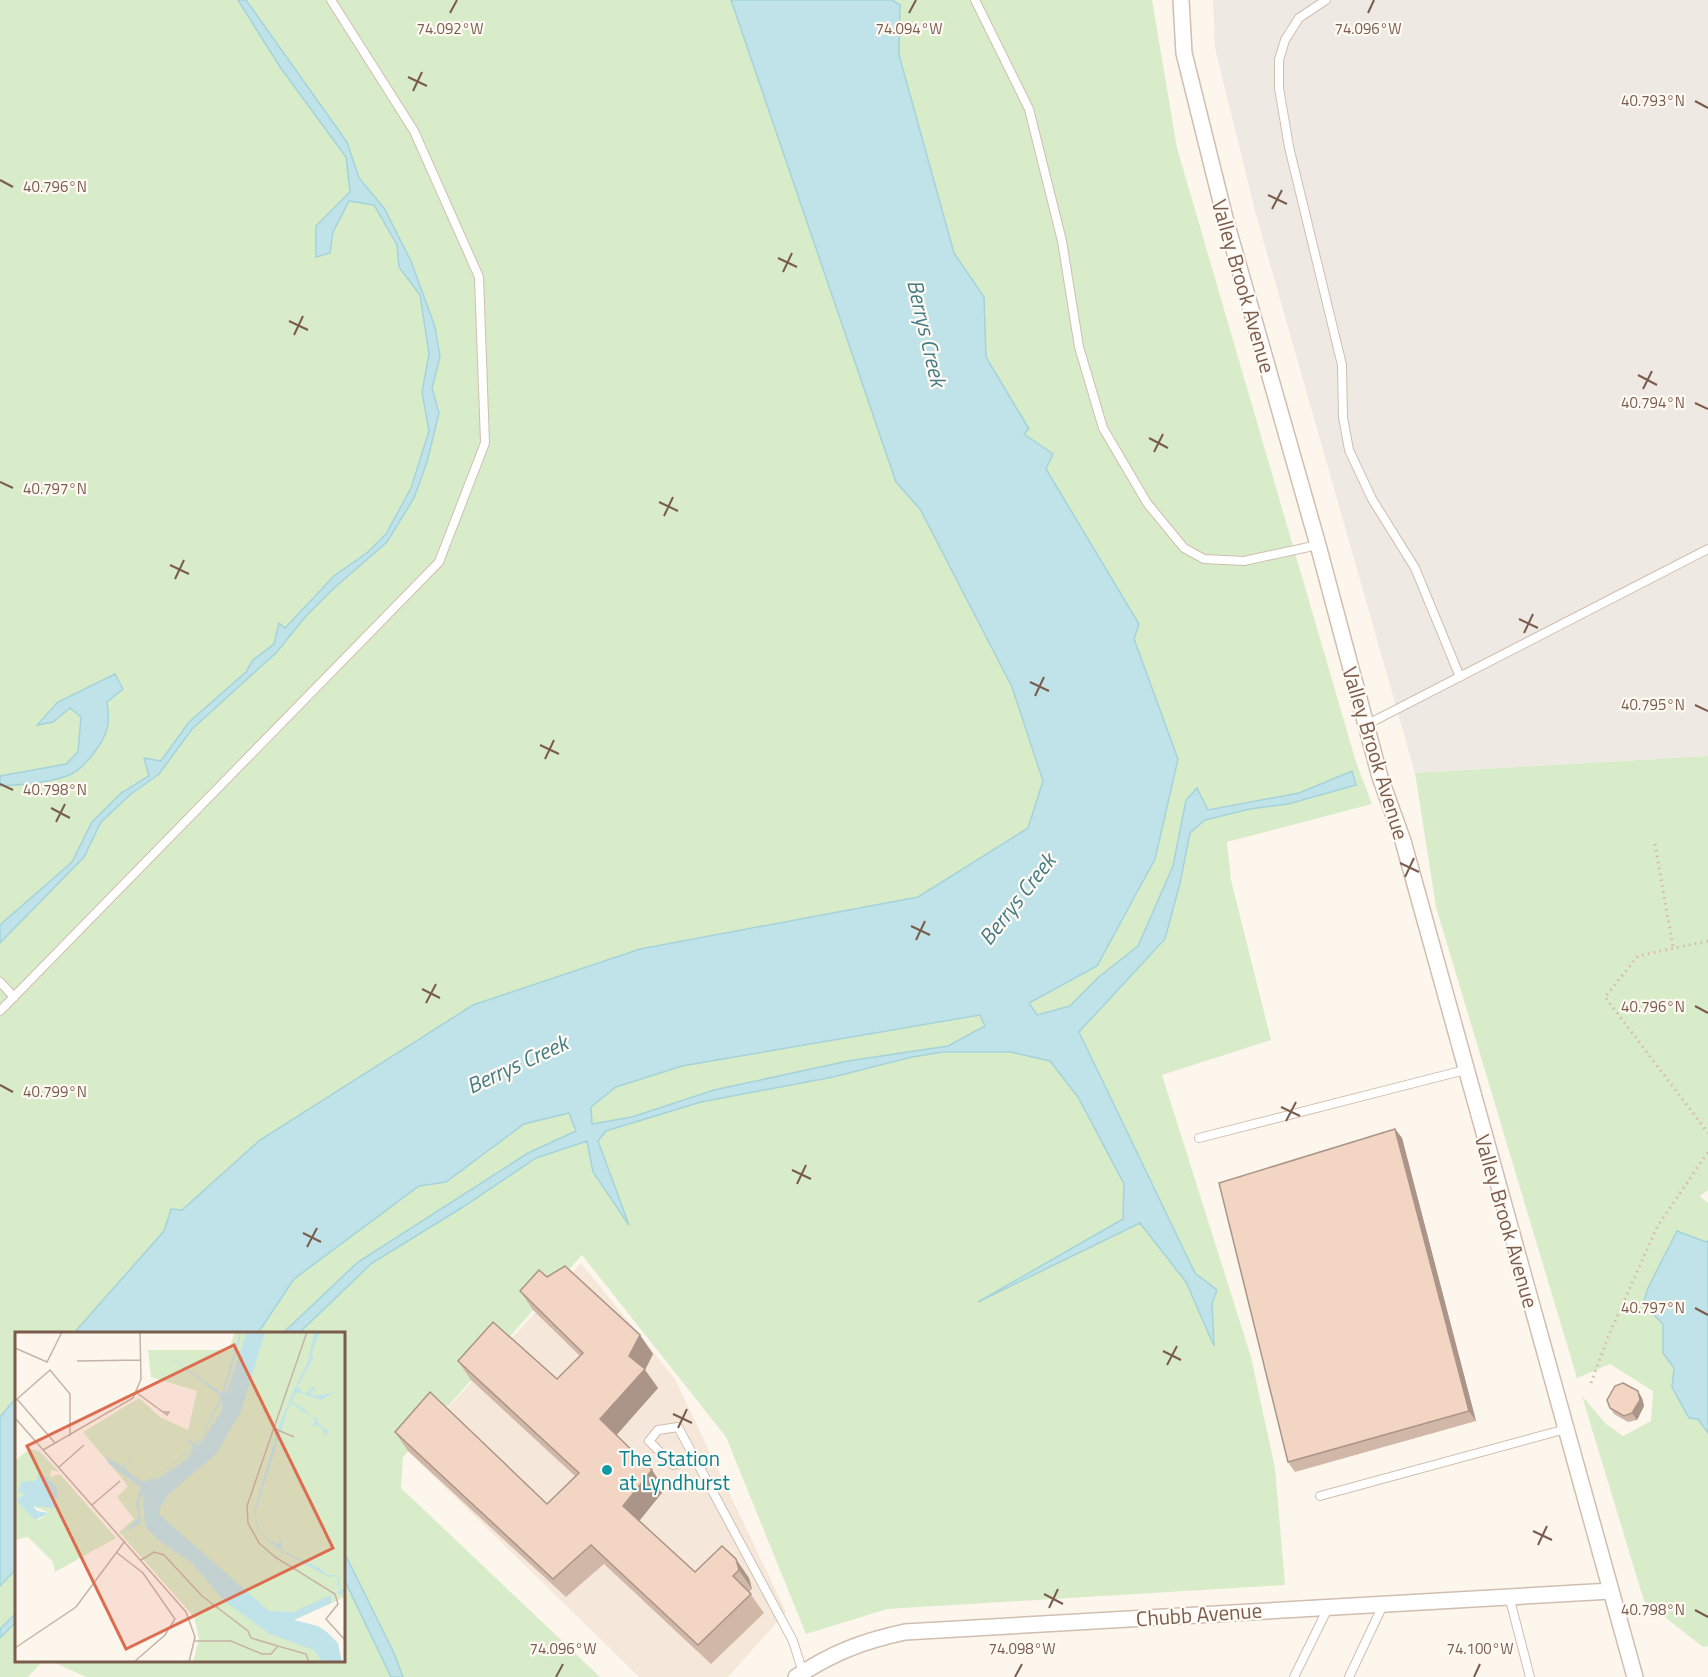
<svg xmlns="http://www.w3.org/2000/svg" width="1708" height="1677" font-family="'Titillium Web',sans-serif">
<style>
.residential{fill:#f5e8da}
.industrial{fill:#efe9e4}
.green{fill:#d8ecc9}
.water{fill:#bfe3e8;stroke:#a5d3da;stroke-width:1.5;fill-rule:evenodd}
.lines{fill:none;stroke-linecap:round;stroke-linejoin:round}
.lane-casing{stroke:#d1beb0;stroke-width:10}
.street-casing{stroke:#d1beb0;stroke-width:18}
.path{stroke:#d9b8a5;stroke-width:3;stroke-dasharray:1.5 4.5;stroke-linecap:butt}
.lane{stroke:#fff;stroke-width:8}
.street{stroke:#fff;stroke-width:15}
.wall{fill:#d1b7a8}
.shaded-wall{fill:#aa9588}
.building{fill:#f3d5c3;stroke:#aa9588;stroke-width:1.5}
.ticks{fill:none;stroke:#7a5c4d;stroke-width:2}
.culture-dot{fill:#0f9aa8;stroke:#fffaf3;stroke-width:2}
.labels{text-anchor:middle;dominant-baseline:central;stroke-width:4.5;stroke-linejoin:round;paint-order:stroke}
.street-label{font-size:21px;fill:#7a5c4d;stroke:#fffaf3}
.culture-label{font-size:21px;fill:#0d838f;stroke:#fffaf3;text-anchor:start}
.water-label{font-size:22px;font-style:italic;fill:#437c86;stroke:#fffaf3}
.inset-road{fill:none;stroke:#c5b3a7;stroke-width:1.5}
.view{fill:#dc6d51;fill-opacity:0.15;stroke:#dc6d51;stroke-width:3}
.inset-edge{fill:none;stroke:#7a5c4d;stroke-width:3}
.ticks-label{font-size:15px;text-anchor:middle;fill:#7a5c4d;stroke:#fffaf3;stroke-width:4.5;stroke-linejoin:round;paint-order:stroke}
</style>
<rect width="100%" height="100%" fill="#fdf6ec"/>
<path class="residential" d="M581,1263L675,1379L786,1612L728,1677H639L408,1451Z"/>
<path class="industrial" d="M1213,0H1708V756L1415,773L1255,211L1215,48Z"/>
<path class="green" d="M0,0H1152L1177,148L1356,762L1372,804L1227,842L1231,880L1271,1040L1162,1075L1251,1357L1275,1468L1285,1585L887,1609L806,1634L726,1437L582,1255L403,1457L401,1488L600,1677H86L51,1661L344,1660V1334H16V1660L43,1661L28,1677H0Z
M1708,756V1190L1700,1196L1708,1203V1241L1663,1324V1353L1674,1368L1698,1418L1708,1433V1646L1703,1647L1644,1601L1582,1396L1606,1424L1623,1436L1651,1421L1653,1391L1610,1364L1577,1378L1436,907L1415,773Z"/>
<path class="water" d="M238,0H246L347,142L359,178L384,208L411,261L435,327L440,357L432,388L439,413L427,462L414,498L387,542L333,589L305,617L277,652L192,729L159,774L131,794L101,822L84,857L0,943V925L72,862L92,822L121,793L149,776L144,758L161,761L189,722L246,672L253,660L274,644L279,623L285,628L334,576L368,552L386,534L411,488L429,431L422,392L429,354L420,295L399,267L397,245L374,205L349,201L333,232L330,253L316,257V226L350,192L346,157L280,67Z
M731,0H892L900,5L899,55L954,253L984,297L986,357L1029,429L1024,434L1053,454L1046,469L1139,624L1134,639L1178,759L1155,859L1097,966L1029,1003L1037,1015L1070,1006L1100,976L1138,946L1173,866L1186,800L1197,788L1208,810L1299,793L1352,771L1356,785L1288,804L1250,809L1205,820L1190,833L1180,883L1165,939L1079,1032L1195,1273L1217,1290L1212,1304L1214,1346L1186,1282L1140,1223L978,1302L1123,1219L1124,1184L1078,1097L1050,1061L1011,1052H943L912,1057L833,1077L701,1102L606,1131L598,1141L629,1225L593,1172L587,1141L536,1158L463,1207L372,1263L299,1333H283L358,1262L528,1153L576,1131L569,1113L524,1124L446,1182L419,1186L294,1279L258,1333H74L164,1231L171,1209L182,1210L260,1140L473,1005L640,949L918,897L1028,828L1043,781L1012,687L920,509L896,482ZM980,1015L985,1026L948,1046L848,1061L714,1090L632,1117L592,1124L591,1107L616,1087L682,1066Z
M115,674L123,689L107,702C108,711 110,720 107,729C103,744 83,770 69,775C51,783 19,785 0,786V776L66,764L78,752L81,717L70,708L53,722L37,725L58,702Z
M1677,1231L1706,1242L1708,1241V1433L1698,1419L1689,1418L1672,1387L1674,1368L1663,1353V1324L1643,1304L1648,1288Z
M16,1398V1569L0,1586V1417Z
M344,1552L394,1653L403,1677H391L344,1579Z
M16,1613V1622L0,1638V1629Z"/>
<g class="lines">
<defs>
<path id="lane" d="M975,0L1029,109L1062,241L1079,347L1103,428L1147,503L1184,548L1204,559L1244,561L1318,545
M1326,0L1299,18L1285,40L1279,60V88L1289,147L1342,365L1343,417L1349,450L1372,499L1415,568L1460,677
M1366,725L1708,549
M0,982L14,997
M0,1011L439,562L485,443L479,277L414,131L331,0
M1199,1138L1465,1070
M695,1459L673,1465L649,1441L658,1430L678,1427L793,1641L803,1673
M1320,1496L1566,1429
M1509,1596L1530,1677
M1294,1677L1328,1608
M1349,1677L1383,1605"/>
<path id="street" d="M1181,0L1184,53L1225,218L1318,545L1380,777L1403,841L1635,1677
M796,1677C832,1653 863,1641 905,1632L1611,1591"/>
</defs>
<use href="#lane" class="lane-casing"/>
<use href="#street" class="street-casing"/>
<path class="path" d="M1655,844L1673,947
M1708,941L1638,956L1605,997L1708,1133
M1591,1383L1608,1337L1657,1227L1708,1152"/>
<use href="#lane" class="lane"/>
<use href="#street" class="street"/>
</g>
<path class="wall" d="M1395,1129L1402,1138L1476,1421L1295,1472L1288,1462Z
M547,1277L640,1335L653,1354L645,1370L658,1388L616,1435L665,1489L639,1521L695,1572L722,1546L749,1578L752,1589L749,1592L764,1613L711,1664L604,1564L566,1597L408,1451L395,1432L547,1504L575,1476L471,1380L458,1361L557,1379L580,1356L533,1310L520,1291Z
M1642,1398L1644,1406L1637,1420L1628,1422L1614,1414L1610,1408Z"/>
<path class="shaded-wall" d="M1395,1129L1402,1138L1476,1421L1469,1411Z
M640,1335L653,1354L645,1370L658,1388L614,1438L600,1419L629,1356Z
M1638,1391L1642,1398L1644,1406L1637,1420L1632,1413Z
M652,1470L665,1489L636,1525L623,1506Z
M736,1559L749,1578L752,1589L739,1570Z"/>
<path class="building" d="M1395,1129L1469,1411L1288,1462L1219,1183Z
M565,1266L640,1335L629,1356L645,1369L600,1419L652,1470L623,1506L695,1572L722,1546L736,1559L739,1570L733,1576L751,1594L698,1645L591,1545L553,1579L395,1432L430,1392L547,1504L579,1473L458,1361L493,1322L557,1379L583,1353L520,1291L539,1270L547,1277Z
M1623,1383L1638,1391L1640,1400L1632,1413L1624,1416L1610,1408L1607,1400L1615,1386Z"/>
<path class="ticks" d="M450,13L457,0M909,13L916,0M1368,13L1374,0M408,77L427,86M413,91L422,72M1695,101L1708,108M0,180L13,187M1268,195L1287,204M1272,209L1282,190M778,258L797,267M783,272L792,253M289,321L308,330M294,335L303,316M1638,375L1657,385M1643,389L1652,371M1695,403L1708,409M1149,438L1168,448M1154,452L1163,434M0,482L13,488M659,502L678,511M664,516L673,497M170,565L189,574M175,579L184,560M1519,619L1538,628M1524,633L1533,614M1030,682L1049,691M1035,696L1044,677M1695,705L1708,711M540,745L559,754M545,759L554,740M0,784L13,790M51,808L70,818M56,822L65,804M1400,863L1419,872M1405,877L1414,858M911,926L930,935M916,940L925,921M422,989L440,998M426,1003L436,984M1695,1006L1708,1013M0,1085L13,1092M1281,1107L1300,1116M1286,1121L1296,1102M792,1170L811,1179M797,1184L806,1165M303,1233L321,1242M307,1247L317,1228M1695,1308L1708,1315M1163,1351L1181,1360M1167,1365L1177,1346M673,1414L692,1423M678,1428L687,1409M1533,1531L1552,1540M1538,1545L1547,1526M1044,1594L1063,1604M1049,1608L1058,1589M1695,1610L1708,1617M556,1677L563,1664M1015,1677L1022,1664M1474,1677L1480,1664"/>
<circle class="culture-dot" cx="607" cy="1470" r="6"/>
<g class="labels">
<g class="street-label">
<text transform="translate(1244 286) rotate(74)">Valley Brook Avenue</text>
<text transform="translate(1376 753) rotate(73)">Valley Brook Avenue</text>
<text transform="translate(1507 1221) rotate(74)">Valley Brook Avenue</text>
<text transform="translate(1199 1614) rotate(-4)">Chubb Avenue</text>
</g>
<g class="culture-label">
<text x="619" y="1458">The Station<tspan x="619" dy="24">at Lyndhurst</tspan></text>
</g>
<g class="water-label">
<text transform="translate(927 333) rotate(77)">Berrys Creek</text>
<text transform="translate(1017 899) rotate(-52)">Berrys Creek</text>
<text transform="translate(517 1064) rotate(-25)">Berrys Creek</text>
</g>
</g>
<g transform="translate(15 1332)">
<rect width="330" height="330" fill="#fdf6ec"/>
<path d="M220,0H330V265L279,288L290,313L299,318L307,330H178L184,307L179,285L104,200L119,187L102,165L113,154L68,100L124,66L145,85L173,98L182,59L136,45L133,18H214ZM14,117L24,119L44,140L36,138L35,145L45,142L101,206L40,240L38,230L13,205L0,208V129ZM22,143L42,158V166L36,170L41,172L18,174L34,181L23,188L1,168L10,162L13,151L22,148Z" fill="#d8ecc9" fill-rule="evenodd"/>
<path d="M225,0V9L210,58V65L232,0H250L226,80L201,122L154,162L145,176V183L254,279L278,280L316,263V271L279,288L303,294L313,301L323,311L327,330H307L299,318L255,302L209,269L177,231L143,208L130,194L128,164L134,155L124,169L126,191L107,201L124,186L121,171L126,155L94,132L91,125L108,135L123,116L110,135L112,139L128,150L142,144L178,115L169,105L179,112L185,107L206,64L148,20L207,61ZM207,67V78L183,115L182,113ZM180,115L172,127L138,150L141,145ZM305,0L297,20L298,27L282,55L290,62L298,54L302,60L297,58L294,61L301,64L320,60L306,68L282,60L276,69L289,77L297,86L303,85V91L313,99L311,104L304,93L298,95L300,88L275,70L240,181L245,199L256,210L264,212L265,204L267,218L304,236L313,243H321L325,248L323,259L330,256L326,264L323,260L322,244L314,245L268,220L253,209L244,199L239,180L264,94L275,67L292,32L299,2ZM22,143L29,144L42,155V166L36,169L41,172L39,176L18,174L22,179L34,181L20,188L1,168L10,162L3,160L6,150L22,148Z" fill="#bfe3e8" fill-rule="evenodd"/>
<path class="inset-road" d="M292,0L232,174L233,191L244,211L260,225L320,262L323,272L311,287L330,308M0,16L32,30L47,0M62,29L126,28M122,61L148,80H154L152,83L148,80M2,67L35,38L55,62V104M0,69L2,67L40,111M0,86L171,280L180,305L174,330M258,96L279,105M28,118L118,66L126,47L125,0M44,135L69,113M77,173L105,149M101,220L128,241L160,287L150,303L119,330M126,228L139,220L149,223L187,264L233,299L236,306L263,314M180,309H216L247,322H256L263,314L291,322L294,330M0,316L61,275L110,209"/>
<path class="view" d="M219,13L318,216L111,317L12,114Z"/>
<rect width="330" height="330" class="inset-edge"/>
</g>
<g class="ticks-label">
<text x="450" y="34">74.092°W</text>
<text x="909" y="34">74.094°W</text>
<text x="1368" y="34">74.096°W</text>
<text x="1653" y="106">40.793°N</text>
<text x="55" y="192">40.796°N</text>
<text x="1653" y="408">40.794°N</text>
<text x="55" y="494">40.797°N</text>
<text x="1653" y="710">40.795°N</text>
<text x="55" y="795">40.798°N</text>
<text x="1653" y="1012">40.796°N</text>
<text x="55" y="1097">40.799°N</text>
<text x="1653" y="1313">40.797°N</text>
<text x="1653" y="1615">40.798°N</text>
<text x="563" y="1654">74.096°W</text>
<text x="1022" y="1654">74.098°W</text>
<text x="1480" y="1654">74.100°W</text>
</g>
</svg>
